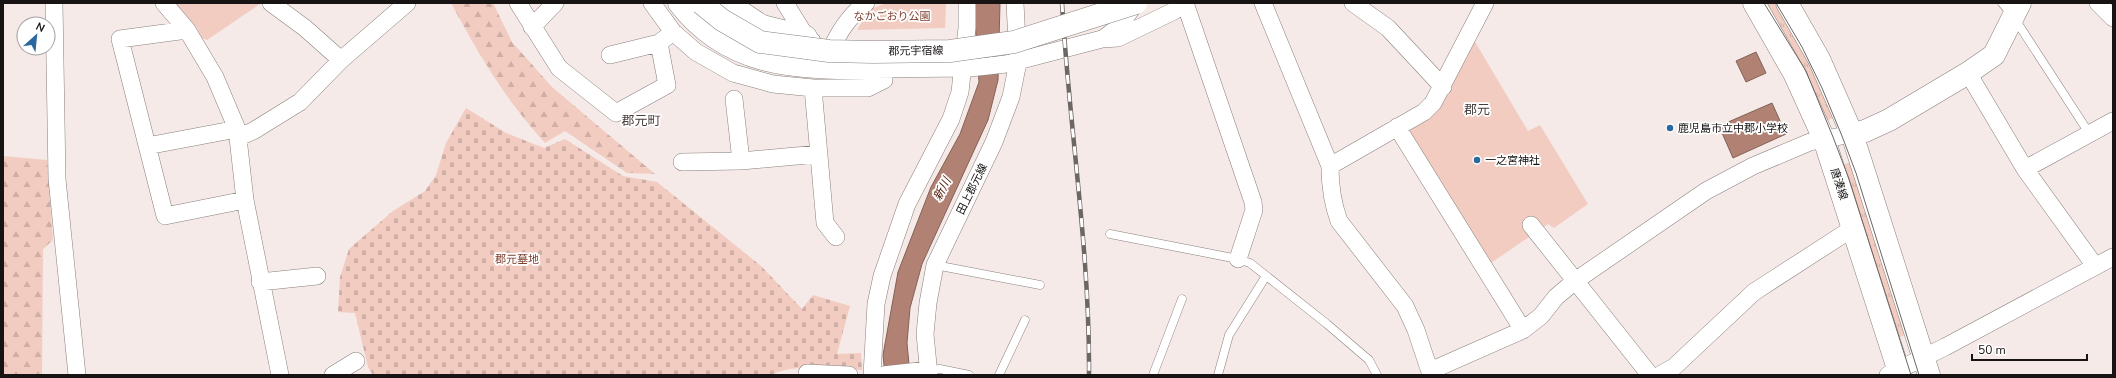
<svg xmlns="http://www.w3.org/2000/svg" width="2116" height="378" font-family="'Nunito Sans','Noto Sans JP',sans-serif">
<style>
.grass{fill:url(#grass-tufts)}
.forest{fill:url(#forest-firs)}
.cemetery{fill:url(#cemetery-stones)}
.park{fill:#f2ccc1}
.water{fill:#b18274;stroke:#836157}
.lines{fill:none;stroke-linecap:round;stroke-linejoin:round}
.lane-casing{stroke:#89807d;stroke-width:9}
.street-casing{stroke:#89807d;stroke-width:18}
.secondary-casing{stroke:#89807d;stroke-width:23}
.lane{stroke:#fff;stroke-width:8}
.street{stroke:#fff;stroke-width:17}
.secondary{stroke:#fff;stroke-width:22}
.tram{stroke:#6c6664;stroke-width:1}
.rail-casing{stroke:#6c6664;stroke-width:4.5}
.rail{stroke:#fff;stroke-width:3;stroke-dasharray:9;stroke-linecap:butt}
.secondary-bridge-casing{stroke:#89807d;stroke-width:23;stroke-linecap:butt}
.secondary-bridge{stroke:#fff;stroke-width:22}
.poi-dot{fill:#29699f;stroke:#fff;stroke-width:1.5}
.labels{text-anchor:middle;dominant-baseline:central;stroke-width:3.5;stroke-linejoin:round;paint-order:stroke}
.park-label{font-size:11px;fill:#7e3f2d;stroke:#fff}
.street-label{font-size:11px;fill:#171413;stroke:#fff}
.poi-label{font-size:11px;fill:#171413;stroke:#fff;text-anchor:start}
.water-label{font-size:12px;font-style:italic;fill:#5d220f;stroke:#fff}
.quarter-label{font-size:13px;fill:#483f3d;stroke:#fff}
</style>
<defs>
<pattern id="grass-tufts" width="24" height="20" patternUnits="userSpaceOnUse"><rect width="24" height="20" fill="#f2ccc1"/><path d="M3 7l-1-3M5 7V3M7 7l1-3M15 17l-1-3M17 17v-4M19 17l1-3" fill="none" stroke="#cfaea5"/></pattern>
<pattern id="forest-firs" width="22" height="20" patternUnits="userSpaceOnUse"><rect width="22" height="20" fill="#f2ccc1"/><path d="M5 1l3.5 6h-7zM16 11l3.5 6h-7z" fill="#cfaea5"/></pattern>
<pattern id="cemetery-stones" width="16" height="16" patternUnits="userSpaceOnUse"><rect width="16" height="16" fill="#f2ccc1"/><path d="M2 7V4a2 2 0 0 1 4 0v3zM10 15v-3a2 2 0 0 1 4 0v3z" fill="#cfaea5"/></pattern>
</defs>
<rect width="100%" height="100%" fill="#f5eae7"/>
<path class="grass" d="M1761,3H1780L1838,116L1823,122Z
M1854,161L1910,333L1895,339L1839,166Z"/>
<path class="forest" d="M451,3H493L512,42L552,87L655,174L627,173L565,131L545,143C506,101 478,53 451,3Z
M3,156L47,160L53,240L43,249L42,375H3Z"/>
<path class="cemetery" d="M466,108L506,133L544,148L565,139L623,176L657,182L761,266L802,309L813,295L850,306L837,354L861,353L862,370C838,369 793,363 772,375H373L368,367L355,313L338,312L340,277L349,249L393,211L425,191L436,175L446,143Z"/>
<path class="park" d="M175,3H258L260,4L207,40L202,38L197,28Z
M886,3H946L945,28L857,30L869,10Z
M1474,40L1528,131L1540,125L1588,204L1554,228L1548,224L1488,265L1404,136Z"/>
<path class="water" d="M974,3H1000L998,80L988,120L922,264L910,308L907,343L910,375H885L883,355L898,272L931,187L960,134L979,82Z
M1756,52L1766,73L1746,82L1736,61Z
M1772,103L1786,134L1733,158L1719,126Z"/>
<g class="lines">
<defs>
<path id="lane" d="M2002,3L2013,16L2089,133
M1110,234L1238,259L1250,263L1327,324L1369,360L1377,375
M935,265L1040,285
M928,370L940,369L969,375
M999,375L1025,320
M1153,375L1182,299
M1218,375L1229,335L1266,276"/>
<path id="street" d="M54,3L57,179L77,375
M164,3L187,30L215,77L237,129L245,200L280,375
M271,3L305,28L341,60
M518,3L559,68L616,113L667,85L659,43
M652,3L673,32L696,52L733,73L773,84L813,88H868L884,80V69
M785,3L806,37L812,41
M1185,3L1253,202L1254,210L1238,259
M1263,3L1330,166C1330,186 1332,202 1339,221L1405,306L1416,330L1431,375
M1353,3L1388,28L1443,87
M2098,3L2113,18
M532,27L555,3
M187,30L120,39L165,216L245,200
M1104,38L1120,26L1135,3
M830,52C838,33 850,15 866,3
M610,55L659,43L668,36
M861,66L873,69L970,68L1006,64L1102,39L1118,38L1174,11L1184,3
M1968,73L2025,169L2095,266
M813,88L825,223L836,237
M734,99L741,161
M1397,127L1523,330
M239,137L253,131L300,102L341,60L407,3
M147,146L237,129
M682,162L741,161L818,154
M1330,166L1424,112L1433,103L1485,3
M2025,169L2113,121
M1531,225L1650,375
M260,282L317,276
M1430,371L1523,330L1541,316L1556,297L1575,281L1706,191L1753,166L1810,142L1852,134
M807,373L849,375
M333,375L356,361
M872,375L876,304L882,276L907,204L951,119L960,92L967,28V3
M883,375L928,370
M929,375L925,334L928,303L935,265L994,142L1011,97L1018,62L1015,3
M1660,375L1674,367L1754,292L1853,228
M1888,375L1945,347L2113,257"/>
<path id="secondary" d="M679,3C730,69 797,67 873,69
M727,3L762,26L806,37
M1754,3L1794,73L1824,139L1900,375
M1787,3L1819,59L1852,134L1929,375
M1852,134L1865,131L1889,120L1968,73L1994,55L2020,3"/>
</defs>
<use href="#lane" class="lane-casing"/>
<use href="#street" class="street-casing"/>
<use href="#secondary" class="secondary-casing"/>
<use href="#lane" class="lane"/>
<use href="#street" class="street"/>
<use href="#secondary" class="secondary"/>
<path class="tram" d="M1764,3L1806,71L1833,137L1849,179L1911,375
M1776,3L1802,47L1822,88L1842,136L1856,173L1919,375"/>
<defs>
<path id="rail" d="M1062,3C1069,127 1090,250 1089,375"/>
</defs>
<use href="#rail" class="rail-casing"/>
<use href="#rail" class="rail"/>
<defs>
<path id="secondary-bridge" d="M701,3L722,20L760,42L829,51L873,52L950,51L1014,42L1136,3"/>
</defs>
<use href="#secondary-bridge" class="secondary-bridge-casing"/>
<use href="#secondary-bridge" class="secondary-bridge"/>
</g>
<g class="poi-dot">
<circle cx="1670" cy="128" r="4"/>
<circle cx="1477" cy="160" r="4"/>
</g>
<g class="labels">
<g class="park-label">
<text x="892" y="16">なかごおり公園</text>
<text x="517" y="259">郡元墓地</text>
</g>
<g class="street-label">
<text transform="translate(916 51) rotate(-1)">郡元宇宿線</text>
<text transform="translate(1839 184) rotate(72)">唐湊線</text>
<text transform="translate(972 189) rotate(-64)">田上郡元線</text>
</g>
<g class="poi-label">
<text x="1678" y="128">鹿児島市立中郡小学校</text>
<text x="1485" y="160">一之宮神社</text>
</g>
<g class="water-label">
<text transform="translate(942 189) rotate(-62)">新川</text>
</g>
<g class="quarter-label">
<text x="1477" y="110">郡元</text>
<text x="641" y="121">郡元町</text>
</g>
</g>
<rect width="2116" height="378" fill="none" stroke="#171413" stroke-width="8"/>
<g transform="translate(36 36) rotate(27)"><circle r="19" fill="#ffffff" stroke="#a2a1a1"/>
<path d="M0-3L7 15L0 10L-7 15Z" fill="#29699f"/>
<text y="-6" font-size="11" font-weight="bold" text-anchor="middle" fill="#171413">N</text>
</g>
<path d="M1972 354v6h115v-6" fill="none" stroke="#171413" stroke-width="2"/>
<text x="1978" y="354" font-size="12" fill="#171413" stroke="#ffffff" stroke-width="3" paint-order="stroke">50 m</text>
</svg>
